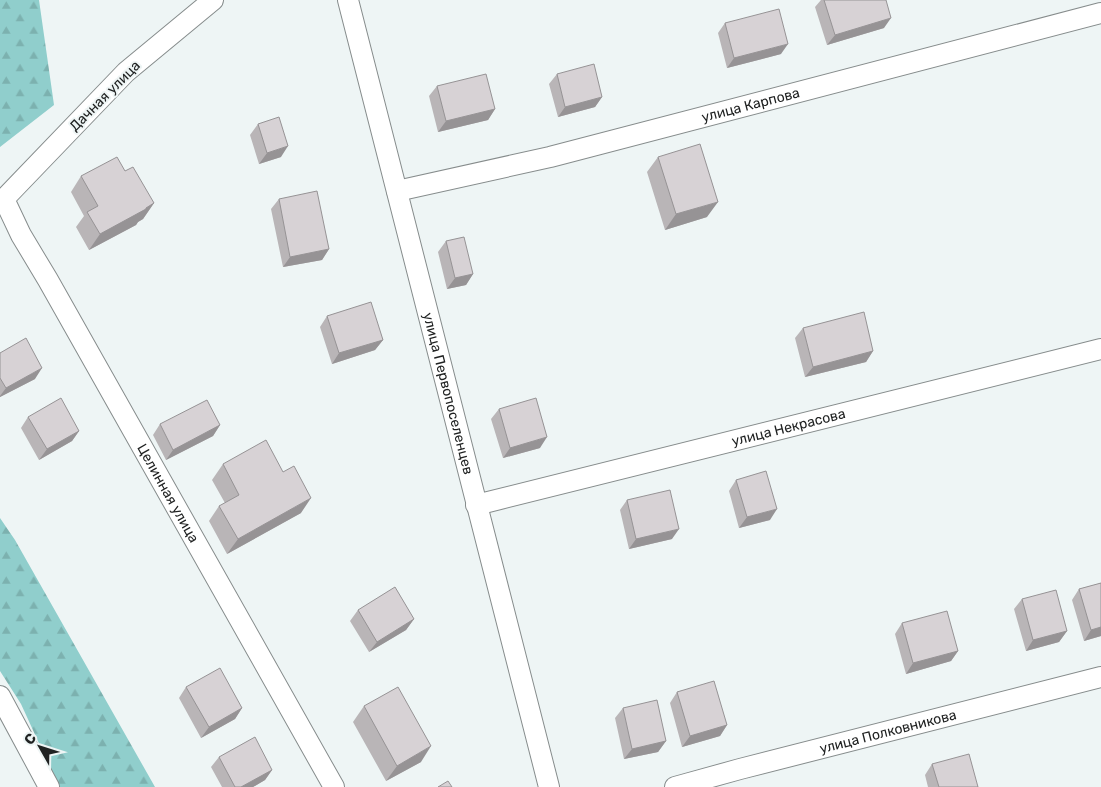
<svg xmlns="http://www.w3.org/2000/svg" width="1101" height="787" font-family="Rubik,sans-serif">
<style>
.forest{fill:url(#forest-firs)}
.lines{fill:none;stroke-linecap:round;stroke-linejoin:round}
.minor-casing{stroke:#868c8c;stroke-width:22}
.minor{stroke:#fff;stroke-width:20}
.wall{fill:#b9b5b7}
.shaded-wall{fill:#969395}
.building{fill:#d7d2d5;stroke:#969395}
.labels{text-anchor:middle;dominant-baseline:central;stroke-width:4;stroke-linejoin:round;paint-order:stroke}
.street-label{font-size:14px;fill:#202222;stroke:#eef5f5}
</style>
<defs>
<pattern id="forest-firs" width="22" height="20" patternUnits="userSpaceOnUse" patternTransform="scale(1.25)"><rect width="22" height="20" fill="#90cecc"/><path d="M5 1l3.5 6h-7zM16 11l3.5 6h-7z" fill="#7cb1af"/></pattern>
</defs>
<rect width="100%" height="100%" fill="#eef5f5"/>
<path class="forest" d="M0,0H39L54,105L0,147Z
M0,518L15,540L155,787H59L21,704L0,671Z"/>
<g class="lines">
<defs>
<g id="minor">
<path id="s1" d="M213,0L126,72L4,199L21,235L48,280L334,787"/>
<path id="s2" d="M348,0L549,787"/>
<path id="s3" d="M397,191L550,157L1101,13"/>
<path id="s4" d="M476,505L1101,349"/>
<path d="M0,696L49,787"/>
<path id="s5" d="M675,787L740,769L1101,677"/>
</g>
</defs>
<use href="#minor" class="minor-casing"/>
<use href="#minor" class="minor"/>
</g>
<path class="wall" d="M821,0H886L884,28L827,45L815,7Z
M725,23L781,54L727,68L718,33Z
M557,74L602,97L595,107L558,117L549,84Z
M437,86L495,109L488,120L438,132L429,96Z
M258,124L281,157L259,164L250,135Z
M658,157L707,217L665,230L647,172Z
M125,171L154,203L143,219L138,222L136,225L89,250L76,227L84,216L71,192L81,176Z
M279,199L329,249L322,260L283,267L271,209Z
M446,241L473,274L466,285L447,289L438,252Z
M327,316L383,340L375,350L332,364L320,327Z
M803,328L873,351L866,362L805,377L795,338Z
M0,353L35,379L0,397Z
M499,409L540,448L503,458L491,419Z
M28,417L79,431L72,441L39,460L21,428Z
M160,424L220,425L213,436L166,460L153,435Z
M223,464L301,513L227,554L209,521L219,506L225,503L212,480Z
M736,480L770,520L739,528L729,491Z
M627,500L672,539L629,549L620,510Z
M1101,583V636L1084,641L1072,600L1079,589Z
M1022,599L1067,631L1059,642L1026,651L1014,609Z
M358,610L414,619L406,630L369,652L350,621Z
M902,623L958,651L951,661L906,674L895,634Z
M186,687L242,708L235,719L201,738L179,698Z
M677,692L727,725L720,736L682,747L670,703Z
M364,706L421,762L386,781L353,722Z
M623,708L666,741L658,752L624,759L615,718Z
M219,757L272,770L265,780L253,787H222L211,767Z
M932,764L978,787H928L925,775Z"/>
<path class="shaded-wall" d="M891,18L884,28L827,45L835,35Z
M788,44L781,54L727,68L734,58Z
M602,97L595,107L558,117L565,107Z
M495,109L488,120L438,132L446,121Z
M288,146L281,157L259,164L267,153Z
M718,202L707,217L665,230L676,214Z
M154,203L143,219L138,222L136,225L89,250L100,234Z
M329,249L322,260L283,267L290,257Z
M473,274L466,285L447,289L455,278Z
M383,340L375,350L332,364L339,353Z
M873,351L866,362L805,377L813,367Z
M42,368L35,379L0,397V396L6,388Z
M220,425L213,436L166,460L173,450Z
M79,431L72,441L39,460L47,449Z
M547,437L540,448L503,458L510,448Z
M311,498L301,513L227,554L238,539Z
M777,509L770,520L739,528L747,517Z
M679,529L672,539L629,549L636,539Z
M414,619L406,630L369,652L377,642Z
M1101,627V636L1084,641L1091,630Z
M1067,631L1059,642L1026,651L1033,640Z
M958,651L951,661L906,674L913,663Z
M242,708L235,719L201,738L209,727Z
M727,725L720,736L682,747L690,736Z
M666,741L658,752L624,759L632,749Z
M431,746L421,762L386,781L397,766Z
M272,770L265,780L253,787H241Z"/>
<path class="building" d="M824,0H886L891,18L835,35Z
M779,9L788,44L734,58L725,23Z
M594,64L602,97L565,107L557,74Z
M486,74L495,109L446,121L437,86Z
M279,117L288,146L267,153L258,124Z
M700,144L718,202L676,214L658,157Z
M117,157L125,171L133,167L154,203L146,208V209L100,234L87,212L98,206L81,176Z
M317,191L329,249L290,257L279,199Z
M464,237L473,274L455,278L446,241Z
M371,302L383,340L339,353L327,316Z
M864,312L873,351L813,367L803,328Z
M26,338L42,368L6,388L0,378V353Z
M61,398L79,431L47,449L28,417Z
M536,398L547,437L510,448L499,409Z
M207,400L220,425L173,450L160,424Z
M266,440L283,472L294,466L311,498L238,539L219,506L239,495L223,464Z
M766,471L777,509L747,517L736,480Z
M670,490L679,529L636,539L627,500Z
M1101,583V627L1091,630L1079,589Z
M395,587L414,619L377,642L358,610Z
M1056,590L1067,631L1033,640L1022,599Z
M947,611L958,651L913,663L902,623Z
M220,668L242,708L209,727L186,687Z
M714,681L727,725L690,736L677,692Z
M398,687L431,746L397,766L364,706Z
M657,700L666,741L632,749L623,708Z
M255,737L272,770L241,787H235L219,757Z
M969,754L978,787H939L932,764Z
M448,781L452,787H438Z"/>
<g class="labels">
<g class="street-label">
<text transform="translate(105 96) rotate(-45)">Дачная улица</text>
<text stroke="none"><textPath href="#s3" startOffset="364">улица Карпова</textPath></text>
<text stroke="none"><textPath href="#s2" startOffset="406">улица Первопоселенцев</textPath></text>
<text stroke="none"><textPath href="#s4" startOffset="322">улица Некрасова</textPath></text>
<text stroke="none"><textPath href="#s1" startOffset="626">Целинная улица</textPath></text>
<text stroke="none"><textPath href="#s5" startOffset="220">улица Полковникова</textPath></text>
</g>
</g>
<g transform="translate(40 747) rotate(309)" stroke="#eef5f5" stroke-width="4" paint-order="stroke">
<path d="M0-4L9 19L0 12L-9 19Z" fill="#202222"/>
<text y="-8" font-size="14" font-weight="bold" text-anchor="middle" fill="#202222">С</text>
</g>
</svg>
